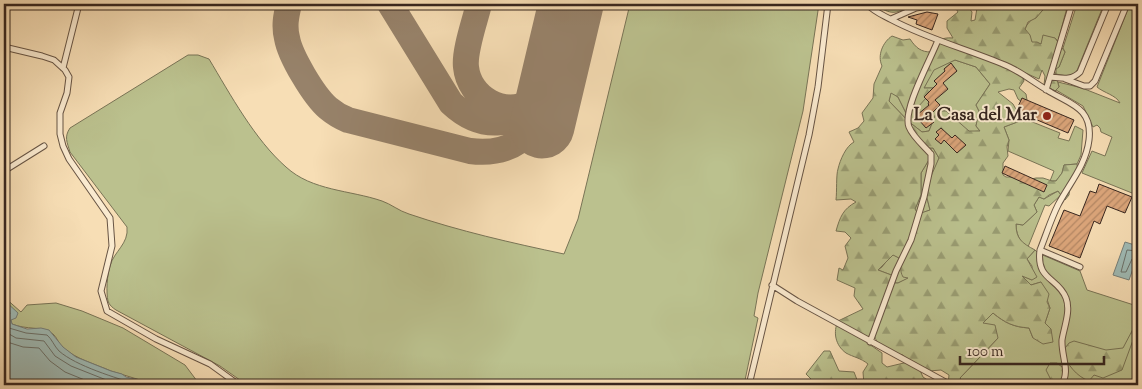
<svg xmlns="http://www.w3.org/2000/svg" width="1142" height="389" font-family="'Sorts Mill Goudy',serif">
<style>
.green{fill:#bbc18e;stroke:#797456}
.forest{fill:url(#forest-firs);stroke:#797456;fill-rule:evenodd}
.water{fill:#9fbbb6;stroke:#757f7a}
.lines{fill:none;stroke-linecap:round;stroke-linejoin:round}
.shore{stroke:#6b706a;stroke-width:1}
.taxiway{stroke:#97826a;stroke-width:26}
.runway{stroke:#97826a;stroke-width:65}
.building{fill:url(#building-hatch);stroke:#37261f}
.lane-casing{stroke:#675444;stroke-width:7}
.lane{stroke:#faeacf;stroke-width:5}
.poi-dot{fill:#8f2418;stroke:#faeacf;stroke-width:2}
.labels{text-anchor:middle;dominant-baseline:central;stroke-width:4;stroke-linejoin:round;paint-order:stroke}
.poi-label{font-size:18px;font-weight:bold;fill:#37261f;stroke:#faeacf;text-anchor:end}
</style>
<defs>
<pattern id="forest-firs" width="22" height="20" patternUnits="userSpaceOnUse" patternTransform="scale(1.25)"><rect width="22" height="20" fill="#bbc18e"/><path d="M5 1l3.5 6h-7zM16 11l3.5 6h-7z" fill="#999d73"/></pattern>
<pattern id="building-hatch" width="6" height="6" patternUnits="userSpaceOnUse" patternTransform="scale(1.25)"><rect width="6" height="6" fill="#dca67b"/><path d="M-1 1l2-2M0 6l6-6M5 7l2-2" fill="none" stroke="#b38764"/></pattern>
</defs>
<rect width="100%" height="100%" fill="#f7deb5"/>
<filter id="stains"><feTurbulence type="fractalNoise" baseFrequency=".004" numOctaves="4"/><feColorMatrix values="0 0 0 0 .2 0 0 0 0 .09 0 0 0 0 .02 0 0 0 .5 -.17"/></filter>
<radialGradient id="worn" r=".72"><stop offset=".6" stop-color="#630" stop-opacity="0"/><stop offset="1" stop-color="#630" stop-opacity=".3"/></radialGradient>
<path class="green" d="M630,4H819L803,111L758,293L754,316L758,318L744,385H247L220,366L116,310C113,308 109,305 108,301C106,292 107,275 110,266C114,251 129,244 127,227L70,152C67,142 64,137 70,128L188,55H198L209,59C230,94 255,140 286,167C312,191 350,190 382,201C391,204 399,211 409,214C459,231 512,243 564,254L578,219Z
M875,4H913C897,14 891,16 875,4Z
M1048,4H1068L1058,41L1055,38L1041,44L1030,42L1025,29C1029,18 1041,15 1048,4Z
M1077,4H1104L1076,73L1067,76L1056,74V68L1059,67L1065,52L1063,48Z
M1130,4H1138V205L1134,203L1137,195L1082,173L1092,151L1105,156L1112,137L1101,132L1100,128L1097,125L1093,127L1083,106L1056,90L1059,87L1058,82L1082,88L1120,103C1116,95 1104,93 1097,87Z
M955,60L976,67L990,84L976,105L979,111L976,126L980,131L969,132L945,111H937L929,131L922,132L908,121L889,101L891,92L898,97L906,113L934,88H924L933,69Z
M1025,119L1060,133L1058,138L1069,141L1075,126L1083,130L1081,155L1077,164L1064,165L1062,173L1056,181H1050L1054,171L1008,151L1009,140L1004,127Z
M926,148H933L939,158L926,194L930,210L917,215L915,209L921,195V173L930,158Z
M1058,191L1061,195L1049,206L1045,205L1028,247C1019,242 1016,233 1016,224L1023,225L1037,212L1034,205L1039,197L1044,199Z
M1035,250L1038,253L1080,271L1087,290L1137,306L1138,305V385H964L960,378L998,338L983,323L993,313C1005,323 1014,327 1029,328L1033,338L1045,323L1050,308L1041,282L1031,285L1020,275L1032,280V266L1027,259Z
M892,254L899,258L909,278L898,283H895L894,276L878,270L882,267Z
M4,297L21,312L27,305L56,303L82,311L123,328L185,365L200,385H148L140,380L111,371C95,364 76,359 62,347C58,343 57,337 53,334C43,326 26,330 12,324Z"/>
<path class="forest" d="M934,4H966L972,12L971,21L975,20L977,8L989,4H1006L1007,8L1012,4H1048L1036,18L1028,22L1025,29L1030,35L1032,42H1037L1041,44L1043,35L1055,38L1065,52L1059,67L1053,71L1055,72L1059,87L1055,91L1044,85L1045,76L1042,70L1039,79L1021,71L1024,81L1019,88L1026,94L1027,100L1023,103L1018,99L1014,90L1009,89L998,92L1013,104L1018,113L1028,118L1004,127L1009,140L1007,147L1008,156L1003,163V175L1006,177H1019L1027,180L1036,178H1043L1052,181H1056L1062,173L1064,165L1077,164L1078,172L1070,185L1069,195L1065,200L1058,191L1049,195L1044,199L1039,197L1034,205L1037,212L1023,225L1016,224C1016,239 1022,243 1035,250L1027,259L1037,277L1032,280L1022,276L1031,285L1041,282L1049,294L1047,302L1050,308L1045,323L1051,329L1053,342L1043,344L1033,338L1029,328C1014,327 1005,323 993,313L983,323L995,325L998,338L960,378L964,385H948L949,375L941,370L929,371L918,366L923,377L929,381L939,379L942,385H864L863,372L868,364C861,358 853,357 846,353C835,345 833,332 838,321L863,309L854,296L855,288L837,280L839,268L843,270L848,258L845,246L851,238L845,232L836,231C840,217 843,209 856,202L851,199L836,200C837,191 836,175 838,169C840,160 846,146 854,142L849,132L858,128L864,121L862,113L873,98L874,84L882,66C877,55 883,42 892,36L903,40L910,39C916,48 921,52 931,52C938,41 940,37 953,38L947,28V21L958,12L955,7L949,6L934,7ZM955,60L976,67L990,84L976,105L979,111L976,126L980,131H969L946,111H937L929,131L922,132L908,121L889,101L891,93L898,97L906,113L918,107L935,88H924L934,70ZM926,148H933L939,158L928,183L926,194L930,210L918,214L915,209L921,195V173L930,158ZM893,255L899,258C902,265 899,270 903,277L908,278L898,283H895L894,276L878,270ZM873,329C876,349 886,351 903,355L904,360L908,362L887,367L882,363V353L869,344L865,337L870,336Z
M1133,329L1136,332L1122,370L1103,378L1094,375L1089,381C1076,376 1068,365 1062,352L1069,343L1074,341L1106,350L1123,348Z
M824,351H830L839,371L854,372L859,385H813V381L806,374Z
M1050,363H1057L1062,367L1066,373L1061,382L1051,380L1046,370Z"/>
<path class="water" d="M1125,242L1138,246V255L1129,280L1113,275Z
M4,300L18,313L16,318L11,320L12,324L27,329L41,328L49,330L63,347L76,357L111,371L122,374L126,377L140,380L148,385H4Z"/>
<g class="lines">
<path class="shore" d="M1138,251L1127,250L1121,272H1126L1132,259L1138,256
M4,306L10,313L6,321L9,328L26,333L47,335C52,339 54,346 59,351C76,366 116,378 139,385
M4,331L16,338L44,341L55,356L71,366L119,385
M4,341L23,347L39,348L50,361L65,372L97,385"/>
<path class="taxiway" d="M289,4C286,16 284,26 287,38C290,56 314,96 328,108C334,113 340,117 348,120L470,151C511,156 531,138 547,101
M390,4L451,103C482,132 518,128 544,96
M479,4C475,21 464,51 466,67C469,98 504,118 532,101C541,96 547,87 553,79"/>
<path class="runway" d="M542,126L571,4"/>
</g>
<path class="building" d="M927,12L938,14L932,30L916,24L917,20L908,17Z
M951,63L957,71L943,83L948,89L935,100L940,105L928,117L934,122L926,128L919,120L921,119L917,115L929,105L928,104L929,102L924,97L937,84L934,81L945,71L944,69Z
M1022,98L1074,120L1068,133L1016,111Z
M941,128L952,138L955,135L966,145L957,153L944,140L941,144L935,139L939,135L936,132Z
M1005,166L1047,185L1044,192L1002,173Z
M1099,184L1132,197L1125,213L1107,206L1100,224L1094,221L1080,258L1049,246L1064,210L1080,216L1090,191L1096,193Z"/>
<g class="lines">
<defs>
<path id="lane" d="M867,4C874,12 883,15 892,20C928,39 967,49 1005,65C1020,71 1033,82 1047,90C1069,104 1093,107 1089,140C1086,165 1069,184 1058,205C1051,219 1046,235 1040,250L1080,267
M891,19L916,8L941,4
M4,47L42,56L54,60L65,70L69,77L67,93L60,113V134L63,146L69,159L110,218L112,246L101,291L107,311L156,339L210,364L239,385
M63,68L79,4
M1050,77C1062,78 1071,81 1080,72L1108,4
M1065,79L1084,86H1090L1095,81L1127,4
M1046,90L1072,4
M4,171L44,146
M1040,250C1036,281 1058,277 1066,298C1071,311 1064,327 1062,340C1061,356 1071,372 1061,385
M772,285L797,301L951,385
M870,342L896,271L911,240L924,197L931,164V154C924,146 913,137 909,127C902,110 931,59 938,40
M749,385L809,135L818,87L828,4"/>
</defs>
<use href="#lane" class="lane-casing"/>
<use href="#lane" class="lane"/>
</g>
<circle class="poi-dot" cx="1047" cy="116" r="5"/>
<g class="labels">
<g class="poi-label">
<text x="1037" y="116">La Casa del Mar</text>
</g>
</g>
<rect width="1142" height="389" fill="none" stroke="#f7deb5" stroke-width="20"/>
<rect x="5" y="5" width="1132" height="379" fill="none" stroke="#37261f" stroke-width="2.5"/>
<rect x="10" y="10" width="1122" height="369" fill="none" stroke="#37261f"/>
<path d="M960 356v8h144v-8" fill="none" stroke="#37261f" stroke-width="2.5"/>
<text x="967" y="356" font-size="15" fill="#37261f" stroke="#faeacf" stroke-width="4" paint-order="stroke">100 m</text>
<rect width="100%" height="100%" filter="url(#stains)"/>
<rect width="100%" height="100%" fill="url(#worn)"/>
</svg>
